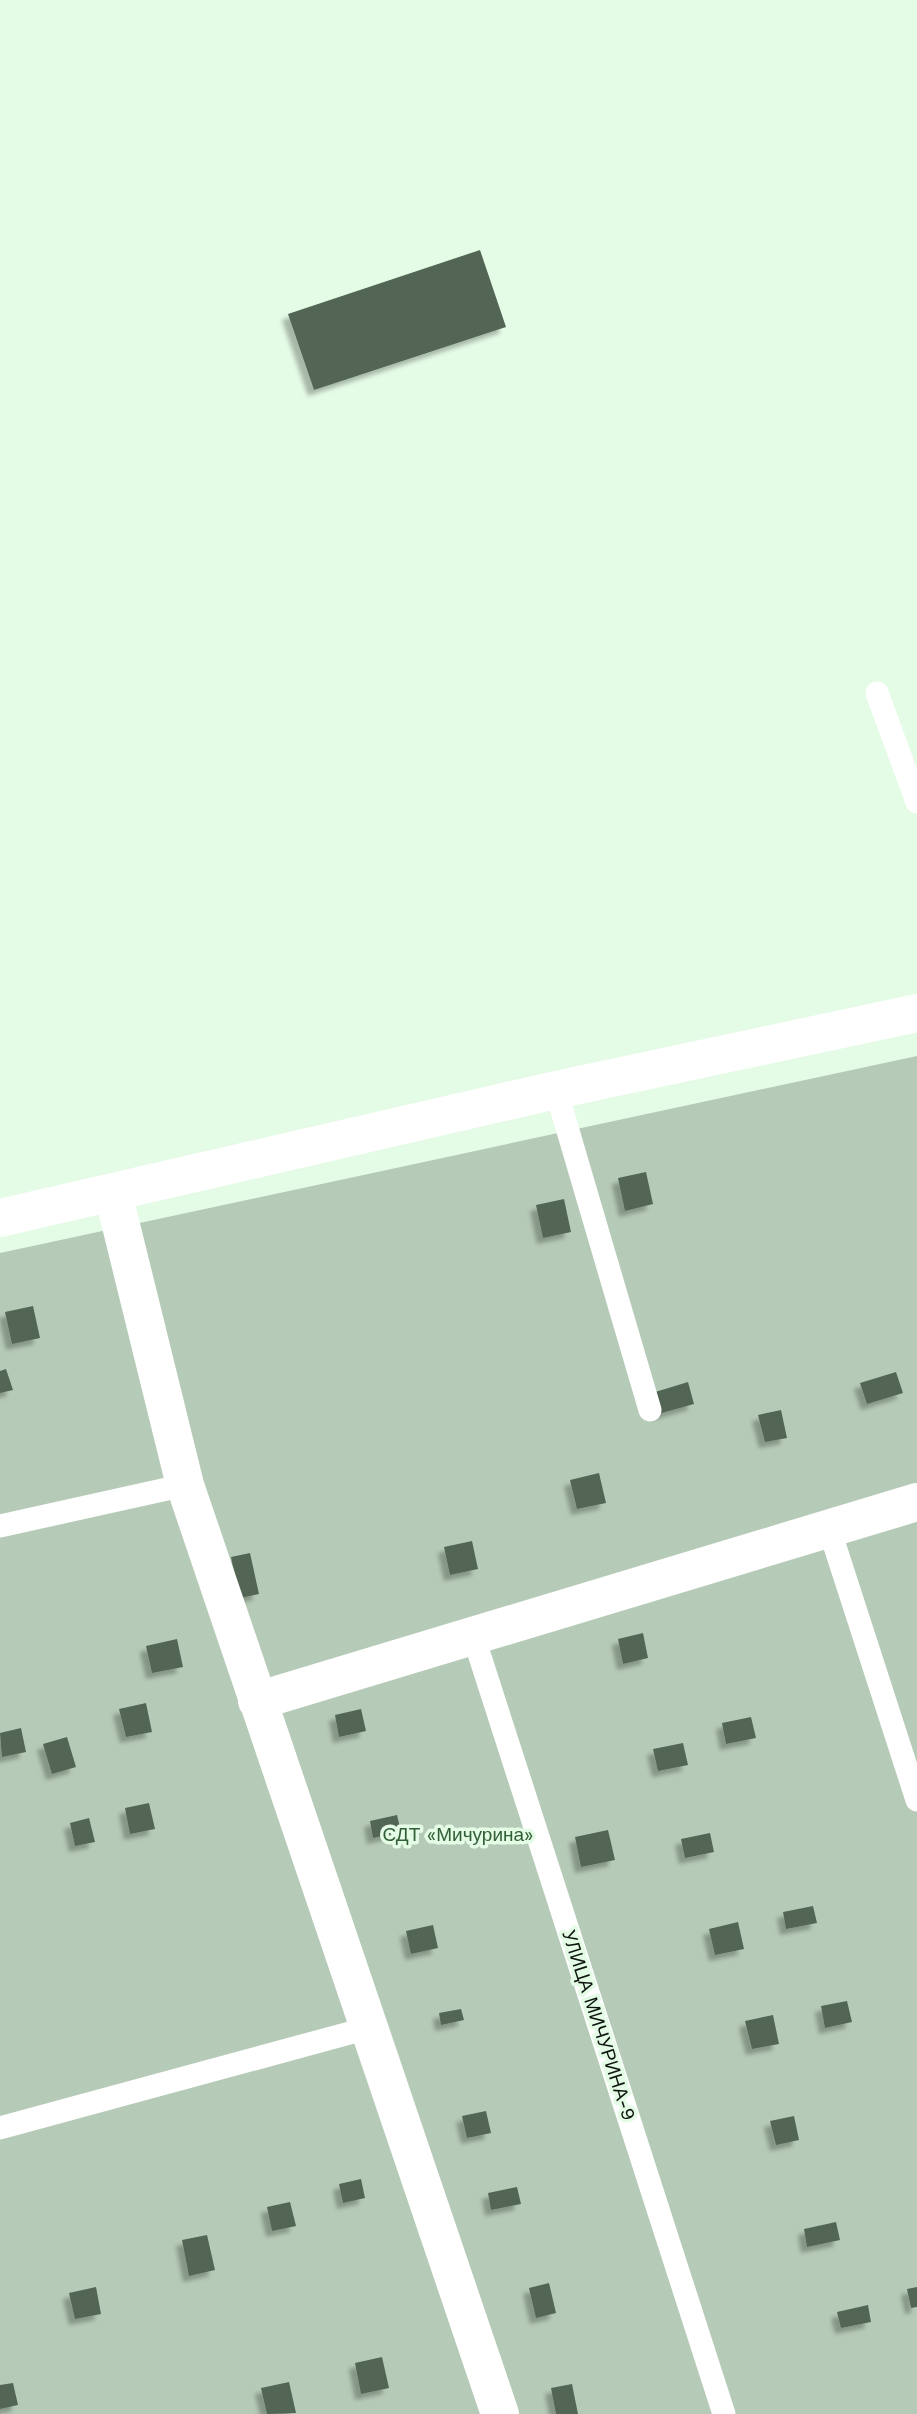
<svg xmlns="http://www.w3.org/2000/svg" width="917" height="2414" font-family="'Work Sans',sans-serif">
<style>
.green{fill:#b6cbb7}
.building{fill:#526654;filter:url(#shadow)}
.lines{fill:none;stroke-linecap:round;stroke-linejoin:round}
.lane{stroke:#fff;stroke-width:23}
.street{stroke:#fff;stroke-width:38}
.labels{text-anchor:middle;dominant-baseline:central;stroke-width:7;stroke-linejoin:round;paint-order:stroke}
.park-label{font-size:19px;fill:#305e35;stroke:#e4fbe5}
.street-label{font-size:19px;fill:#0e160f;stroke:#e4fbe5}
</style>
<defs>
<filter id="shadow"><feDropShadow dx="-6" dy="6" stdDeviation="2" flood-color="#0004"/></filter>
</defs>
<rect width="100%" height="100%" fill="#e4fbe5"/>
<path class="green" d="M917,1056V2414H0V1253Z"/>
<path class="building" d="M480,250L506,327L314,390L288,314Z
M646,1172L653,1204L625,1211L618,1178Z
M564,1199L571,1232L543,1238L536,1205Z
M33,1306L40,1338L12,1344L5,1312Z
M6,1369L13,1390L0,1393V1371Z
M896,1372L903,1393L867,1404L860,1383Z
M688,1382L694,1404L658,1414L652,1393Z
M781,1410L787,1438L765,1442L758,1415Z
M599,1473L606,1503L577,1509L570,1480Z
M472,1541L478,1569L450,1575L444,1547Z
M250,1553L259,1594L240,1598L231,1557Z
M643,1633L648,1658L623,1664L618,1639Z
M177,1639L183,1667L152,1673L146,1646Z
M146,1703L152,1732L126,1737L119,1709Z
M361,1709L366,1731L339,1737L335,1715Z
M751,1717L756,1738L726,1744L722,1723Z
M21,1728L26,1752L2,1757L0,1733Z
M67,1737L76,1767L52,1774L43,1744Z
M683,1743L688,1765L658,1771L653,1749Z
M149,1803L155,1829L130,1834L125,1808Z
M397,1815L401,1832L373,1838L370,1821Z
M89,1818L95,1842L75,1846L70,1823Z
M608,1830L615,1860L581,1867L575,1837Z
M710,1833L714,1852L685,1858L681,1839Z
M813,1906L817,1923L786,1929L783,1912Z
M738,1922L744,1949L715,1955L709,1929Z
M433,1925L438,1948L411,1954L406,1931Z
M847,2001L852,2022L825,2028L821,2006Z
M461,2009L464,2020L441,2025L439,2013Z
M773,2015L779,2044L752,2049L745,2021Z
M486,2111L491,2133L467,2138L462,2116Z
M794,2116L799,2140L776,2145L770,2121Z
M361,2179L365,2198L343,2203L339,2184Z
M517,2187L521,2204L491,2210L488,2193Z
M290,2202L296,2226L272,2231L267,2207Z
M836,2222L840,2240L807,2247L804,2229Z
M207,2235L215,2270L189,2276L182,2240Z
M549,2283L556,2313L536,2318L529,2288Z
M96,2287L101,2314L75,2319L69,2293Z
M917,2287V2307L911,2308L907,2289Z
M868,2305L871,2322L841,2328L837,2312Z
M382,2357L389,2388L361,2394L355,2363Z
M289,2382L296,2413L267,2414L261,2388Z
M13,2383L18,2405L0,2409V2385Z
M572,2384L578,2414H556L551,2388Z"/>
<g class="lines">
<path class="lane" d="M877,693L917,802
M556,1090L650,1410
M0,1526L185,1485
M829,1528L917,1800
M473,1635L724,2414
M0,2128L368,2028"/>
<path class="street" d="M113,1193L185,1485L500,2414
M0,1218L556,1090L917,1013
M257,1701L917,1502"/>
</g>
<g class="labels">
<g class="park-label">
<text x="458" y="1834">СДТ «Мичурина»</text>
</g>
<g class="street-label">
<text transform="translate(599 2025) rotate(72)">УЛИЦА МИЧУРИНА-9</text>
</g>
</g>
</svg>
